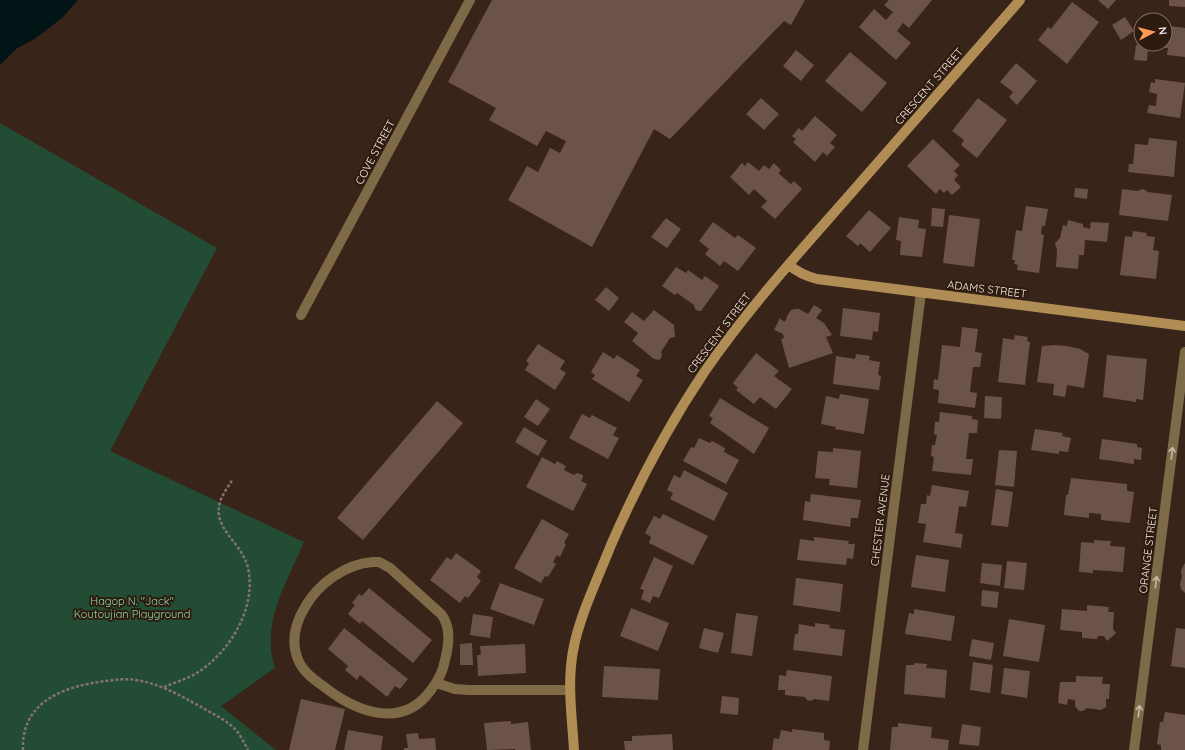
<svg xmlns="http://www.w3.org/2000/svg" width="1185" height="750" font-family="Quicksand,sans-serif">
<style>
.green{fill:#234c35}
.water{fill:#021516}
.building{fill:#6b5447}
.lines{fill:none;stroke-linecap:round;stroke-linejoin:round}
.path{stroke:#857269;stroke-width:2.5;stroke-dasharray:3 2;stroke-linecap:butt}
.street{stroke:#7f6a47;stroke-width:10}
.secondary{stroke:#b08d54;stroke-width:10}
.oneway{stroke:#c8b7a5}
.labels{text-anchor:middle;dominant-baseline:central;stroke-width:4;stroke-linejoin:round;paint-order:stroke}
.street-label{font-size:11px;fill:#f9eae3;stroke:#2e1b10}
.park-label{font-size:11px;fill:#8dd6aa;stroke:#2e1b10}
</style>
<rect width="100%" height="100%" fill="#392419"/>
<path class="green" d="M0,123L217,248L110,451L304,542C287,582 260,624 275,668L221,706L276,750H0Z"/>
<path class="water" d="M0,0H78L62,18L36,38L16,49L0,65Z"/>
<path class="building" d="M492,0H805L791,25L784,21L670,139L654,129L592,247L508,200L527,166L538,172L550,148L560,153L566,141L546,131L537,146L489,120L496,108L448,82Z
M889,0H932L909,28L903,23L897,31L911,43L896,60L859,27L874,9L886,20L893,12L884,5Z
M1098,0H1116L1108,9Z
M1169,0H1185V7L1169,6Z
M1072,2L1099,22L1067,64L1038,40L1048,27L1051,29Z
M1125,17L1134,31L1121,40L1112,25Z
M1170,26L1185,28V57L1167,55L1168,48L1153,47L1154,44H1165V30H1170Z
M1136,45L1148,46L1147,61L1134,60Z
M796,50L814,65L801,81L783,66Z
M850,52L887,83L862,112L825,81Z
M1016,63L1037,81L1017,105L1009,97L1013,92L1000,82Z
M1155,79L1185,83L1180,118L1147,113L1149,105L1156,106L1157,94L1149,92L1151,82L1155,83Z
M761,98L779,114L764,130L746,114Z
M978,98L1007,120L977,158L961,145L964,140L952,131Z
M815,116L837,135L830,143L835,147L827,156L823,152L815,162L793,142L796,139L792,136L799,128L802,131Z
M1149,138L1177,141L1174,177L1128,172L1129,164H1133L1135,144L1148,145Z
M933,139L960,165L954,171L958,175L954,180L961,187L952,195L947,190L944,193L940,189L936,194L907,166Z
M748,162L759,171L764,165L769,169L774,163L781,170L778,173L791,184L794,181L802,189L775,219L761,207L767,201L754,189L749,195L730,177L742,163L745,166Z
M1075,188L1088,189L1087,199L1074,197Z
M1122,189L1137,191L1143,189L1148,192L1172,195L1168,221L1119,215Z
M1026,206L1048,209L1045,226H1042L1041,234L1044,235L1039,273L1017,270L1018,265L1014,264L1015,260H1012L1016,230L1022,231Z
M932,208L945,209L943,227L931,226Z
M869,210L891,228L870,252L860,243L858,246L846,236Z
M949,215L980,219L974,267L943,263Z
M899,217L919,220L918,228L926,229L922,257L900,255L901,241L896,240Z
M666,218L681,229L667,248L651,237Z
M1068,220L1083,224V227L1090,229L1091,222L1109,223L1107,242L1085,240L1084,255H1079L1078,269L1056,267L1057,250L1055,243L1060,238L1063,225L1067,226Z
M713,222L735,238L738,235L756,248L738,271L724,261L720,266L705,254L709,249L699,241Z
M1133,231L1147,233L1146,236L1155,237L1153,250L1159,251L1156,279L1120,275L1125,236L1132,237Z
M676,267L686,273L688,270L702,280L705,276L719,286L701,311H698L695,309L694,305L677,293L675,295L662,286Z
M606,287L619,298L609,311L595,300Z
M814,305L822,310L816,318L824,323L832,335L826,337L833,353L789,368L781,339L784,338L783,334L774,330L780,318L784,322L786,320L787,316L791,310L795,309H799L808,314Z
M843,308L880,313L878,332L873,331L872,340L840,336Z
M654,310L674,325L675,337L670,338L661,352L662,355L661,358L659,360L654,359L632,341L638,333L624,322L632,312L644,321Z
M962,327L978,329L975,352L982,353L980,367H973L970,392L977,393L975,408L938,403L939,390L933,389L934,379L938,380L942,345L960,347Z
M1015,335L1028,337L1027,341L1030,342L1025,385L998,382L1003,338L1014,340Z
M538,344L565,361L560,369L566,373L555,390L525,370L529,363L526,361Z
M1055,345L1067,346L1080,349L1089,354L1084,388L1067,385L1065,397L1053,395L1054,384L1037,382L1042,346Z
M603,352L614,359L617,355L640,370L636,376L643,380L629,402L592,379L595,375L591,372Z
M756,353L779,371L774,376L792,389L776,409L760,397L754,404L736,390L738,388L733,383Z
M856,354L870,356L869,360L880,362L878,375L881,376L879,390L833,384L836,356L855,359Z
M1107,355L1147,359L1143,400L1136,399V402L1103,397Z
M840,394L869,399L864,434L835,429L836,427L821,424L826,396L839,399Z
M985,396L1002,397L1001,419L984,418Z
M720,398L769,428L754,454L710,423L713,418L709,416Z
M536,399L550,409L538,426L524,417Z
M437,401L463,423L363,540L337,518Z
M940,412L972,416V419L978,420L977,433H969L966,459H973L971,475L932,471L934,457L931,456L932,445H935L937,435L934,434L935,422H939Z
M582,414L590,418L592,415L617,428L613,435L619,438L608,459L569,438Z
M524,427L547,441L538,456L515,442Z
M1035,429L1063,433L1062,436L1071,438L1068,452L1059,451V454L1031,450Z
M699,438L710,443L712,441L725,448L724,452L739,460L726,484L683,461L691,447L694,448Z
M1102,439L1137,444V447L1142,448L1141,460L1134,459V464L1099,459Z
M833,448L861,451L857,488L829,485L830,479L815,478L818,451L833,452Z
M999,450L1017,451L1014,487L995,485Z
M542,457L555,464L557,461L566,466L564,470L574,475L577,473L583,475V477L581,481L587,484L573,511L526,487Z
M684,470L728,493L714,521L670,499L673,493L667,490L674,475L680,478Z
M1071,478L1127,484V491L1134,492L1130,523L1101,520V514L1089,513V518L1064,515L1066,495H1068Z
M932,485L969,491L966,507L959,506L955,533L963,534L961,548L923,542L926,524L918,523L921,504H926L927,495L930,496Z
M996,489L1013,492L1008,527L991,525Z
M811,494L861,500L858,518H851L850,527L803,520L805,501L810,502Z
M663,514L708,536L693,565L649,543L651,537L645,533L654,516L660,519Z
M542,519L569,534L564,543L566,544L560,557L557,555L553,562L556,564L548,577L545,576L541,583L514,568Z
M814,537L849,541L848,544H855L853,559L847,558L846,565L797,560L800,539L814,541Z
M1094,540L1111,541L1110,546L1125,547L1123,572L1093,570V573L1079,572L1081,542L1094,543Z
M456,553L481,571L477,577L481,581L468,598L465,596L460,603L430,580L447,557L451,560Z
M916,555L949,560L945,592L911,587Z
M654,557L673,566L659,598L653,596L650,603L641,599L644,590L640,589Z
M1007,561L1027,563L1024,590L1004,588Z
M982,563L1002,565L1000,586L980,583Z
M1185,563V593L1181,589L1180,584L1182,577L1181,570Z
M796,578L843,584L840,612L793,605Z
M500,583L544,599L534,625L490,609Z
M369,588L432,640L413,663L362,621L360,624L348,614L355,605L352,603L359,594L362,596Z
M982,590L999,592L997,608L981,606Z
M1087,605L1109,607L1108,612H1114L1113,629L1116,633L1107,641L1104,636H1098L1097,639L1082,638V632L1060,630L1062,609L1087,611Z
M631,608L669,623L658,651L620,636Z
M914,609L955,616L951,641L905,634L909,613L914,614Z
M736,613L758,616L752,656L731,653Z
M473,614L493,617L490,638L470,635Z
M1009,619L1045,625L1039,662L1003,656Z
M815,623L830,625L829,628L845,630L842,656L793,650L795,634H798L799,624L815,627Z
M344,628L408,679L400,689L395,686L387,697L360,675L357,680L345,670L348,666L328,649Z
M704,628L724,633L718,653L699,648Z
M1176,628L1185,629V668L1171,666Z
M972,639L994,643L991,660L969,656Z
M472,643L473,665H460V644Z
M525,644L526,673L478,676L477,655H481L480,646Z
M973,662L993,665L990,693L970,690Z
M914,663L927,664L926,668L947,670L945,698L904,694L906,665H914Z
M604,666L660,669L658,700L602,697Z
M1004,668L1030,671L1027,698L1001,694Z
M787,670L832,676L829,701L815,699L810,701L807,700L805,697L785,695V690H778L779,675L786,676Z
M1076,676L1103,677L1102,684H1110L1109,699H1106V707L1101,710L1087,708L1083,711H1079L1075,706V700L1068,699L1067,705L1058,703L1060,682H1076Z
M722,696L739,698L738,715L720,713Z
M301,699L345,709L335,750H289Z
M1165,712L1185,715V750H1161V745L1157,744L1160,722H1163Z
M511,721V724L528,722L531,750H515V749L487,750L484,723Z
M898,723L932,727L931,738L949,740L948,750H890L892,727H898Z
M962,724L981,727L979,746L959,744Z
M792,729L824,733V740L830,741L829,750H772L774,738L779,739L781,730L792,732Z
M348,730L383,736L381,750H344Z
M418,733L419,739L435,738L436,750H404V748H408L406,734Z
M672,734L673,750H625L624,741H632V736Z"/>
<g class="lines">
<path class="path" d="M164,687C174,683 186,679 195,674C229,654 257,608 248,568C242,541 208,527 222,497C225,491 229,485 233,479
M23,750C21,701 65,686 106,681C116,680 126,678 136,680C161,684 181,696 203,708C213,714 224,719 233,727C240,733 244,743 248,750"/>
<path class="street" d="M301,315L470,0
M373,562H379L390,568L441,614C451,626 449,645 445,660C443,672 438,681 431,690C403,729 359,713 327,689C315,680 302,672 297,657C291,640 296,622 305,607C318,584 345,564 373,562Z
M436,683L455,689L468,690H570
M863,750L921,293
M1134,750L1185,352"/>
<path class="secondary" d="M789,265C797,272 806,276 817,279L1185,326
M574,750C572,717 567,684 573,651C579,617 598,578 611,545C637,485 668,426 705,371C751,304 807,244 860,183C913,122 966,61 1020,0"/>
</g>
<defs><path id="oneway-shaft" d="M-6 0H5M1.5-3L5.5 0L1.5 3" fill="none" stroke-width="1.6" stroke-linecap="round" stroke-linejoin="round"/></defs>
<g class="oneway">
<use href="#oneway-shaft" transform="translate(1172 453) rotate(-83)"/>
<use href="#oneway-shaft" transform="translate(1156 582) rotate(-83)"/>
<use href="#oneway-shaft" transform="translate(1139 711) rotate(-83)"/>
</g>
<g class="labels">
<g class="street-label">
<text transform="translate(929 86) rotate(-49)">CRESCENT STREET</text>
<text transform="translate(375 152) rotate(-62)">COVE STREET</text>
<text transform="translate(987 289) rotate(7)">ADAMS STREET</text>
<text transform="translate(719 333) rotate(-53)">CRESCENT STREET</text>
<text transform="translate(880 520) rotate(-83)">CHESTER AVENUE</text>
<text transform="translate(1148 550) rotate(-83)">ORANGE STREET</text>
</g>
<g class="park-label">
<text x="132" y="601">Hagop N. "Jack"<tspan x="132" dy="13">Koutoujian Playground</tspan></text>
</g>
</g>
<g transform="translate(1153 32) rotate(83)"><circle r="19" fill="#2e1b10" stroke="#7f6e64"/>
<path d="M0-3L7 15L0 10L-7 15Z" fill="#fe9c57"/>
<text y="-6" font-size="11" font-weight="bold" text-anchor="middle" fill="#f9eae3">N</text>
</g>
</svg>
